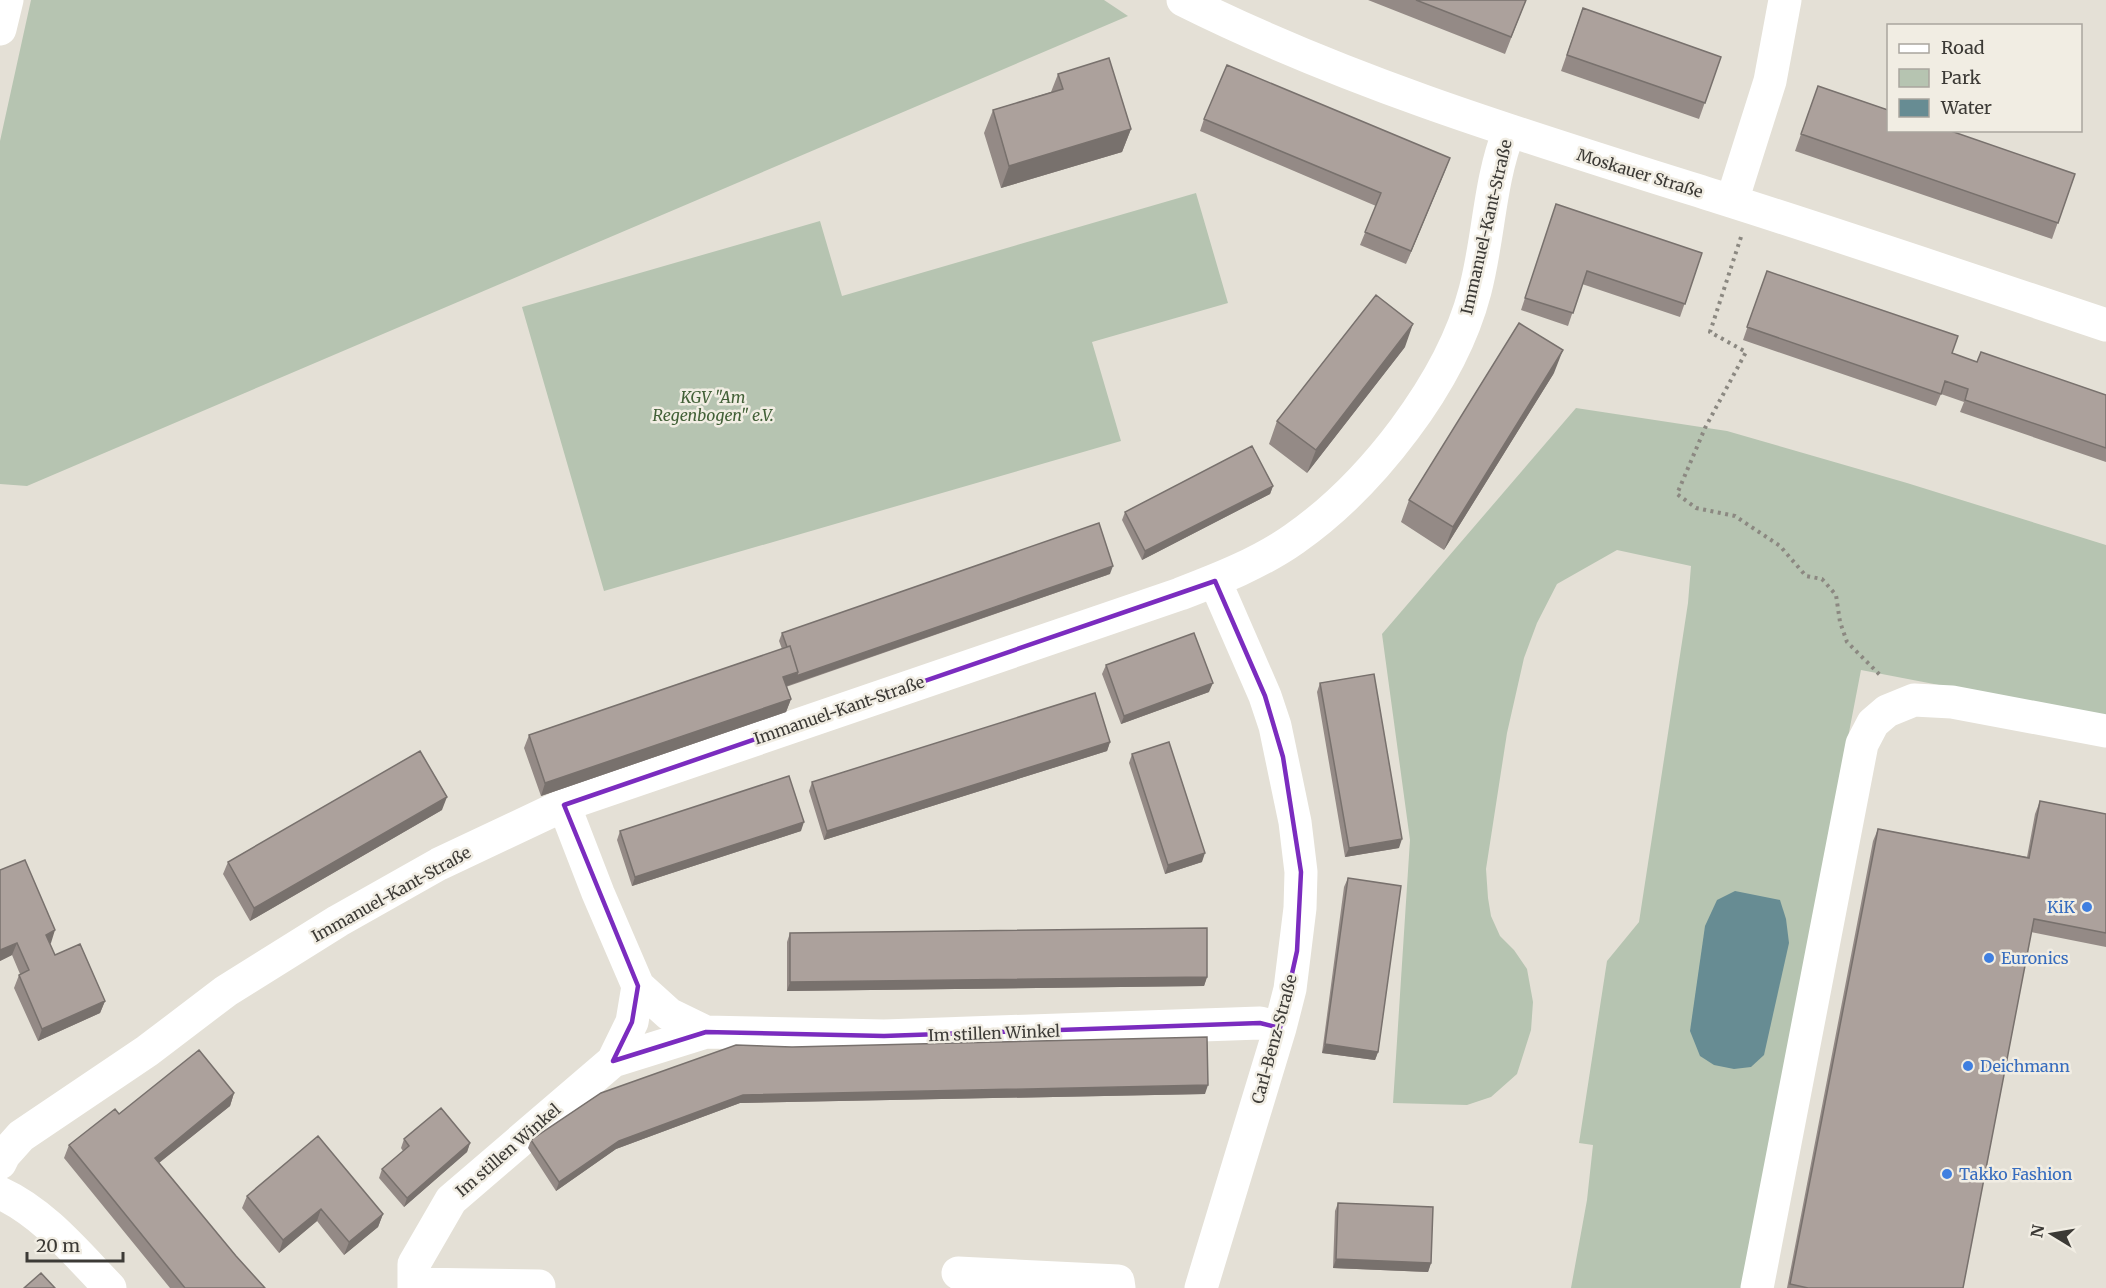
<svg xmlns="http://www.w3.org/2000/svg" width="2106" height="1288" font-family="Merriweather,serif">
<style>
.green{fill:#b6c4b1}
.water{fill:#678c93}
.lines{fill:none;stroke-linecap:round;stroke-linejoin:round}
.path{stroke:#8b8881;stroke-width:4;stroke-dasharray:3 4.5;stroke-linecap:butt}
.minor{stroke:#fff;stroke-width:33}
.wall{fill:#948a86}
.shaded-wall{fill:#78716d}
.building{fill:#aca19c;stroke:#78716d;stroke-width:1.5}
.marked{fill:none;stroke:#7b2cbf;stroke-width:4.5;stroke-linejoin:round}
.shop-dot{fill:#3f7fe0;stroke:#f1ede3;stroke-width:2}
.labels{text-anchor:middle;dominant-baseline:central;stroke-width:5;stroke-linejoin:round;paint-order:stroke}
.street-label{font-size:16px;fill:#3c3a36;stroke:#f1ede3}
.park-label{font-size:16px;font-style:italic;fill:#426037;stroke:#f1ede3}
.shop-label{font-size:16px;fill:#366cbe;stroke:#f1ede3;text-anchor:start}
</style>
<rect width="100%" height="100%" fill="#e4e0d6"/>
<path class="green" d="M31,0H1104L1128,16L27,486L0,484V141Z
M1196,193L1228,303L1092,342L1121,441L604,591L522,307L820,221L842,296Z
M1576,408L1727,431L1907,483L2106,545V717L1861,670L1742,1288H1571L1587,1200L1593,1145L1579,1143L1607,961L1639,922L1688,603L1691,566L1617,550L1557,584L1537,623L1524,658L1507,733L1486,869L1488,898L1491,916L1500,936L1514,950L1527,969L1533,1002L1531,1030L1517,1074L1491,1097L1467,1105L1393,1103L1410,840L1382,634Z"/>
<path class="water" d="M1735,891L1780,900L1786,919L1789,943L1764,1055L1751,1067L1734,1069L1714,1065L1700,1056L1690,1031L1705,926L1717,900Z"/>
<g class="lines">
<path class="path" d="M1741,237L1710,332L1746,352L1705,428L1677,494L1696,508L1735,516L1780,546L1806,576L1822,579L1836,595L1840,622L1847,642L1882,677"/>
<path class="minor" d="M1183,0C1353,85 1537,140 1718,197C1848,238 1977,282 2106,325
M0,29L7,0
M1732,201L1770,81L1785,0
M564,805L598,893L638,986L669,1014L706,1032L884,1036L1260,1023L1280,1028
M613,1061L632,1022L638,986
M0,1163L4,1155L21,1136L147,1051L226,991L338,921L439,864L564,805L1180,594C1219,579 1260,563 1294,539C1371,485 1451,383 1475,291C1489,238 1489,182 1509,131
M0,1193C44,1213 77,1254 110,1288
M958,1273L1118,1281L1119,1288
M414,1284L539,1286L538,1288
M414,1288V1264L451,1200L613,1061L706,1032
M1201,1288L1280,1028L1290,989L1300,908L1301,872L1295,822L1275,726L1265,696L1215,581
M1757,1288L1862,744L1873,723L1887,711L1914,700L1952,702L2106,731"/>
</g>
<path class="wall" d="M1368,0H1526L1505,54Z
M1583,8L1721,57L1699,119L1561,71Z
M1058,74L1131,129L1122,152L1001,188L984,133L993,110L1051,92Z
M1818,86L2075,174L2052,239L1795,151Z
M1204,119L1450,158L1406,264L1360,245L1376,206L1200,131Z
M1552,217L1702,253L1680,317L1582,284L1568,326L1521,310Z
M1767,271L1952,353L1977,362L2106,395V462L1960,412L1964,402L1941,394L1936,406L1743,340Z
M1405,347L1307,473L1269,444L1277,421Z
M1554,373L1444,550L1401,522L1409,500Z
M1273,486L1270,494L1142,560L1122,520L1125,512Z
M1110,574L786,687L791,699L786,712L541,796L524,748L529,735L782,649L779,641L782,633Z
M1106,665L1209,692L1121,724L1102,674Z
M1320,683L1399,848L1345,857L1317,692Z
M1110,742L1107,751L824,840L809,791L812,782Z
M1132,754L1202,862L1165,874L1129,763Z
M2040,801L2106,814V947L2031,932L1963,1288H1787L1873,841L1878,829L2027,857L2035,814Z
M442,810L250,921L223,874L228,862Z
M620,831H801L632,886L617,840Z
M0,870L51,943L50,944L55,955L105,1001L100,1013L38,1041L14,988L19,975L20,974L12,955L0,961Z
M1348,878L1378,1052L1375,1060L1322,1053L1344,887Z
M790,933L1207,977L1204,986L787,991V942Z
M234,1093L230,1106L159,1163L236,1256L265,1288H170L64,1158L69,1145L119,1114Z
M601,1093L1205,1094L740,1103L616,1149L556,1191L528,1148L531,1140Z
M404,1139L470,1143L467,1152L404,1207L379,1178L382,1169L403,1151L401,1148Z
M247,1196L383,1214L378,1227L344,1255L317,1221L279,1253L242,1208Z
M1338,1203L1431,1263L1428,1272L1333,1268L1335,1211Z"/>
<path class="shaded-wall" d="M1131,129L1122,152L1001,188L1009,166Z
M1450,158L1445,171L1406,264L1411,251Z
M1413,324L1405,347L1307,473L1316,450Z
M1563,350L1554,373L1444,550L1453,527Z
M1273,486L1270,494L1142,560L1145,551Z
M1113,566L1110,574L778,689L783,677Z
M1213,683L1209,692L1121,724L1124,716Z
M791,699L786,712L541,796L545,783Z
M1110,742L1107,751L824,840L827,831Z
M447,797L442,810L250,921L254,908Z
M804,822L801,831L632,886L635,877Z
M1402,839L1399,848L1345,857L1349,848Z
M1205,853L1202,862L1165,874L1168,865Z
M55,930L51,943L41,947L46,935Z
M17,943L12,955L0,961V950Z
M1207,977L1204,986L787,991L790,982Z
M105,1001L100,1013L38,1041L42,1029Z
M1325,1044L1378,1052L1375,1060L1322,1053Z
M1208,1085L1205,1094L740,1103L616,1149L556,1191L559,1182L619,1141L743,1095Z
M234,1093L230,1106L150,1170L155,1158Z
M470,1143L467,1152L404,1207L407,1198Z
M321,1209L317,1221L279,1253L283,1240Z
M383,1214L378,1227L344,1255L349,1242Z
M1336,1259L1431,1263L1428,1272L1333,1268Z"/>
<path class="building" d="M1416,0H1526L1511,37Z
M1583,8L1721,57L1705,103L1567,55Z
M1109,58L1131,129L1009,166L993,110L1063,89L1058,74Z
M1227,65L1450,158L1411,251L1365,232L1381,193L1204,119Z
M1818,86L1888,110V130H1948L2075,174L2058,223L1801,134Z
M1556,204L1702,253L1685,304L1587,271L1573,313L1525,298Z
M1767,271L1958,336L1952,353L1977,362L1981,352L2106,395V448L1965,400L1968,389L1945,381L1941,394L1747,327Z
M1376,295L1413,324L1316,450L1277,421Z
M1519,323L1563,350L1453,527L1409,500Z
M1252,446L1273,486L1145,551L1125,512Z
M1099,523L1113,566L796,676L798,672L790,646L787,647L782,633Z
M1194,633L1213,683L1124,716L1106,665Z
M790,646L798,672L783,677L791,699L545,783L529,735Z
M1374,674L1402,839L1349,848L1320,683Z
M1095,693L1110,742L827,831L812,782Z
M1169,742L1205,853L1168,865L1132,754Z
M420,751L447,797L254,908L228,862Z
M789,776L804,822L635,877L620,831Z
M2040,801L2106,814V933L2034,919L1963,1288H1808L1790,1284L1878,829L2029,858Z
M25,860L55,930L46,935L55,955L80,944L105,1001L42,1029L19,975L29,970L17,943L0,950V870Z
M1348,878L1401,886L1378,1052L1325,1044Z
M1207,928V977L790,982V933Z
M1207,1037L1208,1085L743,1095L619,1141L559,1182L531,1140L601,1093L736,1045L792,1047Z
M199,1050L234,1093L155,1158L236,1256L265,1288H185L69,1145L115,1109L119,1114Z
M441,1108L470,1143L407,1198L382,1169L409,1146L404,1139Z
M318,1136L383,1214L349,1242L321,1209L283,1240L247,1196Z
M1338,1203L1433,1207L1431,1263L1336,1259Z
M41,1273L55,1288H24Z"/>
<path class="marked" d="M1215,581L1265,696L1283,757L1301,872L1297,951L1280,1028L1260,1023L884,1036L706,1032L613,1061L632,1022L638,986L564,805Z"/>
<g class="shop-dot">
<circle cx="2087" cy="907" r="6"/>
<circle cx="1989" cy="958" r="6"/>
<circle cx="1968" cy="1066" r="6"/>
<circle cx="1947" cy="1174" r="6"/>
</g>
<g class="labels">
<g class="street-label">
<text transform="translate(1640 173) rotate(17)">Moskauer Straße</text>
<text transform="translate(1486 227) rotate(-77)">Immanuel-Kant-Straße</text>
<text transform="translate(839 710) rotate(-19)">Immanuel-Kant-Straße</text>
<text transform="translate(391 894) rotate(-29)">Immanuel-Kant-Straße</text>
<text transform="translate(994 1033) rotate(-2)">Im stillen Winkel</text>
<text transform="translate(1274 1039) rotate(-75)">Carl-Benz-Straße</text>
<text transform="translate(508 1150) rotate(-41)">Im stillen Winkel</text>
</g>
<g class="park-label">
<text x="713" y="397">KGV "Am<tspan x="713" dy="18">Regenbogen" e.V.</tspan></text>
</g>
<g class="shop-label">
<text x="2075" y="907" text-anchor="end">KiK</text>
<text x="2001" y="958">Euronics</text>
<text x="1980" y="1066">Deichmann</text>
<text x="1959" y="1174">Takko Fashion</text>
</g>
</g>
<rect x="1887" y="24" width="195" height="108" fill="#f1ede3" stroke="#a9a59e" stroke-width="1.5"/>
<rect x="1899" y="44" width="30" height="9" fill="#ffffff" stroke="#a9a59e" stroke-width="1.5"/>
<text x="1941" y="54" font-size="18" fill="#3c3a36">Road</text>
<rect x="1899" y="69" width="30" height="18" fill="#b6c4b1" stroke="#a9a59e" stroke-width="1.5"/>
<text x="1941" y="84" font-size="18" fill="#3c3a36">Park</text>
<rect x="1899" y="99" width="30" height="18" fill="#678c93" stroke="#a9a59e" stroke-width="1.5"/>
<text x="1941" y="114" font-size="18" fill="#3c3a36">Water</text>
<g transform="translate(2052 1234) rotate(281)" stroke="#f1ede3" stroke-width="4.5" paint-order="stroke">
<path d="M0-4.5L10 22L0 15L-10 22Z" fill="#3c3a36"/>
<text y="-9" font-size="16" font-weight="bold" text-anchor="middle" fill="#3c3a36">N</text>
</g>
<path d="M27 1252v9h96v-9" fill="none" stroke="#3c3a36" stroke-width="3"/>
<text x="36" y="1252" font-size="18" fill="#3c3a36" stroke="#f1ede3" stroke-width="4.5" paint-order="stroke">20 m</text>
</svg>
